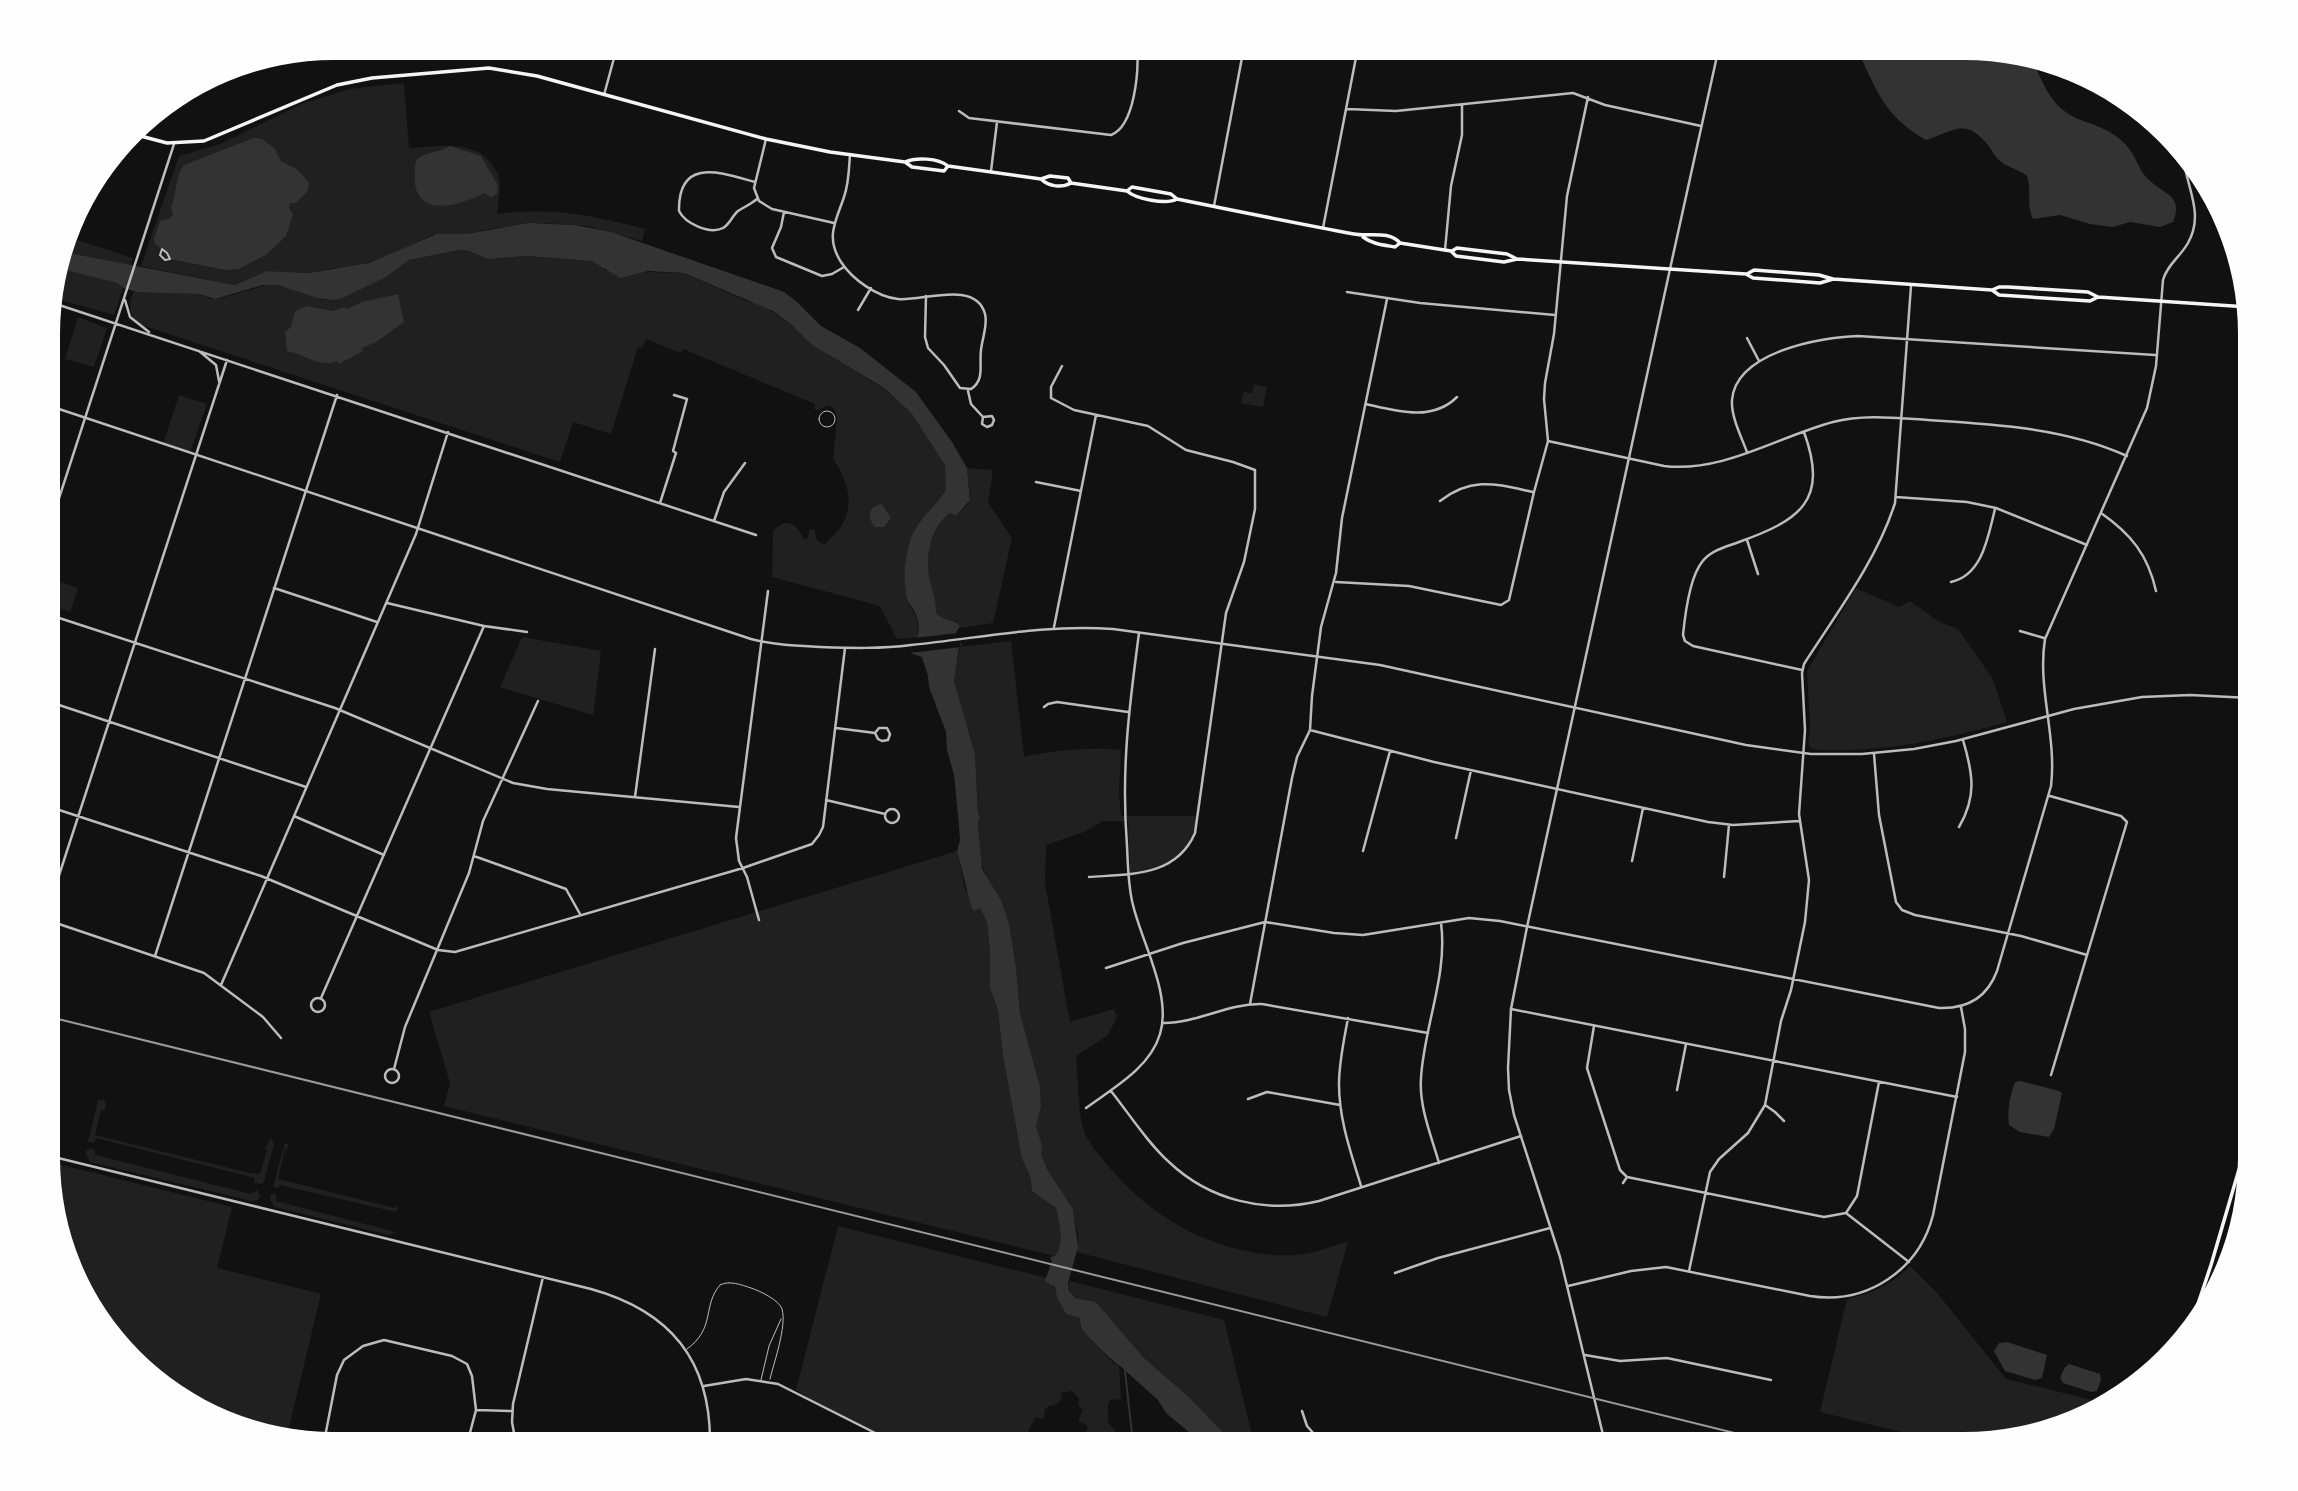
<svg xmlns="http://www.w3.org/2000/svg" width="2298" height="1491" font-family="Rubik,sans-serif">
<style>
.green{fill:#202020}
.water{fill:#333}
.pier{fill:#111}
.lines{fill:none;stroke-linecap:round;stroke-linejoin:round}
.stream{stroke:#333;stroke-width:2}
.service{stroke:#bcbcbc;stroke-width:1}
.pedestrian{stroke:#bcbcbc;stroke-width:2}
.minor{stroke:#bcbcbc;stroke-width:2.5}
.tertiary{stroke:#bcbcbc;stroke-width:2.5}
.secondary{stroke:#f5f5f5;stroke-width:3.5}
.primary{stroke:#f5f5f5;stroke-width:3.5}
.rail{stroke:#9a9a9a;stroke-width:2}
</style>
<rect width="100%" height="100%" fill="#111"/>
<path class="green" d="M441,47H481L473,55L441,58Z
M404,83L409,148C442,146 482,137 498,175C502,185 498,203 497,214C555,207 590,215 645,229L642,241L587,226L546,223L496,228L467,234L432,235L385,258L350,267L334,268L309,273L267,271L235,285L141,266L179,156L220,144L304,103L350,89Z
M68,237L133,258L114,315L50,297Z
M459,250L469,251L488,259L526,256L592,261L603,266L605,271L684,273L746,301L761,304L792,325L812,345L884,389L912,414L941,457L945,465L947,483L946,490L917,527L909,542L905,561V587L910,607L917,617L918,638L897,639L880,606L772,577L773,531C787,516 796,524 804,539H807L810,529H814L817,540L824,545C830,538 839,531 843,523C855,501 846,477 833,459L837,419L834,408L828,406L818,410L814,409L815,404L683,349L681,353L646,339L642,348L638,347L611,434L573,422L560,462L144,326C129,318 127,306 134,291L199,294L211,299L221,298L271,284L285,286L324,300L343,298L386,277L409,260Z
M78,317L107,328L94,367L65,359Z
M1254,384L1267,387L1263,407L1241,403L1244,392L1252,393Z
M179,395L207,404L190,453L163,444Z
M967,468L993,470L988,503L1012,538L993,623L959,628L957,622L939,617L936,613C936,598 931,590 929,575C926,553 931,527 950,513L956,516L968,504L970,495Z
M50,579L78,588L70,612L50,605Z
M1856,588L1899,607L1910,601L1939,622L1958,629L1993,679L2007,722C1956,736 1906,748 1853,750C1839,750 1824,752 1810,748L1808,743L1810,728L1807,671Z
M522,637L601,651L593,715L500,687Z
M1011,641L1024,757C1056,750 1088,747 1121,750L1119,793L1121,816H1198C1190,855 1168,868 1130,872L1128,821H1103L1084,832L1046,845L1045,883L1070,1022L1114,1009L1117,1017L1108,1035L1076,1056C1078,1077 1078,1113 1084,1131C1088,1144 1110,1168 1119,1178C1163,1226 1230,1259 1296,1255C1313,1254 1332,1246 1348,1242L1327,1317L1077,1252L1078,1236L1073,1209L1047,1169L1041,1154L1036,1126L1041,1108L1040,1087L1020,1013L1016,967L1009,923L1001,900L986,876L981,862L975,754L954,681L960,647Z
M957,851L965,889L980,908L987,922L990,952V988L998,1010L1003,1056L1022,1159L1030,1176L1032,1191L1056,1208C1059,1223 1065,1243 1055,1256L444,1106L450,1083L429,1012Z
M98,1100H104L106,1105L104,1111L101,1110L95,1135L250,1173L260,1174L267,1149L260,1146L267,1147L269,1140L272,1139L274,1144L264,1182L261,1184L254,1183L255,1178L96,1138L94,1143L88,1142Z
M285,1143L289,1144L287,1149H285L278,1179L394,1208L395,1206L398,1208L396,1212L280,1185L278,1188L273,1187Z
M89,1148L95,1150V1155L251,1194L257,1190L260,1196L258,1200L251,1201L90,1162L85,1153Z
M50,1162L232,1207L217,1268L321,1294L287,1436L242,1429L174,1395L86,1301L50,1194Z
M274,1193L277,1196L276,1201L396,1232L389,1235L274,1207L270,1198L271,1194Z
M838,1226L1047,1278C1055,1286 1061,1303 1066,1314L1080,1318V1327L1114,1364L1119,1365L1121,1399L1111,1400L1108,1403V1422L1116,1432L1114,1442L1088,1443L1085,1436L1088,1426L1078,1420L1083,1410L1078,1405L1079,1398L1072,1391L1060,1393L1062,1399L1057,1404L1048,1406L1044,1412L1045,1417L1043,1419L1036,1417L1028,1431L1030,1435L1036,1431L1041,1433L1042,1438L1050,1443L898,1444L822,1406L796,1390Z
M1910,1266L1938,1294L2006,1379L2109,1404L1982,1443H1946L1820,1412L1847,1299C1872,1294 1892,1284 1910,1266Z
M1069,1281L1224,1320L1254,1443H1233L1191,1399L1144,1358L1096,1302L1075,1298L1070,1294Z"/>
<path class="water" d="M1889,47H1965L2035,59C2036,71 2041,79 2046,89C2068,128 2093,116 2121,140C2137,154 2137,169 2149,180C2163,194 2184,195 2173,222L2160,227L2130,222L2113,227L2090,224L2060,215L2033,219C2026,205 2032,190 2027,176C2018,169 2005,167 1997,158C1993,154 1991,148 1987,144C1965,117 1952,132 1926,140C1888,118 1880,98 1862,60L1868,52Z
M254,138L262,139L275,149L281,161L298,170L309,183L307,192L296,203H290L289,208L293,214L286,236L267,254L239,269L226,270L170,259L165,250L155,244L154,239L160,221L169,219L173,215L171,207C178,193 174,178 184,165Z
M450,146L481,156L497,184L498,193L491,198L485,193C447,211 406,218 416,160C427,151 438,153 450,146Z
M529,223L575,225L611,232L784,292L797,302L821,326L860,348L916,392L952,442L967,468L970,500L956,516L950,513C931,527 926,553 929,575C931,589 937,600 936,613C943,621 953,618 960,626L955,634L962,645L959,648L954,681L975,754L978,813L980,818L978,822L982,869L1001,900L1009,923L1016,967L1020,1013L1040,1087L1041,1108L1036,1126L1042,1146L1041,1154L1047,1169L1073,1209L1078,1247L1068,1283L1069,1291L1075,1298L1096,1302L1144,1358L1191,1399L1233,1443H1202L1166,1413L1158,1400L1119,1365C1114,1363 1086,1335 1082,1329C1080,1326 1080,1322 1080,1318L1066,1314L1057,1297L1055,1287L1045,1281L1052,1261L1050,1257L1055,1256C1065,1243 1059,1223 1056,1208L1032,1191L1030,1176L1022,1159L1003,1056L998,1010L990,988V952L987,922L980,908L975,911L972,909L957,851L960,840L958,815L954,775L947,750L946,732L929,687L928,676L922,657L910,653C917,640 921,632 917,617C915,610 909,605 907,598C903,581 904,560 909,544C914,523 935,507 946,490L945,465L912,414L884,388L812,345L792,325L773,311L684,273L648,271L620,278L592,261L526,256L488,259L469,251L459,250L409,260L386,277L343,298L331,300L317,298L278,285H263L215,299L199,294L137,292L124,288L117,283L58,268L63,252L235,285L267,271L309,273L369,263L437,234H467Z
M398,294L404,322L376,342L362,348L363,351L339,364L338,361C318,368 307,355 287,351L285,332L291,327L295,311L307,306L333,311L344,307L347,309L362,302Z
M882,504L891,518L884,527H875C867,518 867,506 882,504Z
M2021,1081L2059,1091L2062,1093L2054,1129L2049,1137L2020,1132L2009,1125C2007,1112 2010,1094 2015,1082Z
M2007,1342L2047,1355L2042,1378L2035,1380L2005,1371L1994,1351L1999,1343Z
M2069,1364L2100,1374L2101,1379L2097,1391L2091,1392L2063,1383L2060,1378L2065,1367Z"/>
<path class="pier" d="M958,633L961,647L909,653V644L913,638Z"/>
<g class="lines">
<path class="stream" d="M1125,1371L1133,1443"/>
<path class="service" d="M819 419a8 8 0 1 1 16 0a8 8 0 1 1-16 0Z
M687,1349C716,1328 702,1306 720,1285C729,1280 742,1285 751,1288C760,1291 779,1300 782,1309C787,1326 774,1362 770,1379
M761,1380L769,1346L781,1319"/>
<path class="pedestrian" d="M162,249L167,253L170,259L165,260L160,255Z"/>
<path class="minor" d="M1347,109L1396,111L1573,93L1605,105L1701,126
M959,111L969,118L1111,135C1135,126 1139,70 1137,47
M766,139L754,188L759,201L772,209L834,223
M850,154C849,168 849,183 844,197C836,221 825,237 841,262C852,279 877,297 898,299C920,302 976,279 985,314C988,325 982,339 981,350C979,365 985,380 971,389L960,388L944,365L928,348L925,337L926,296
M991,171L997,122
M755,182C722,173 678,156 679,211C685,223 709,235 723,228C730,224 732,216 738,211C744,207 751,204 757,199
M1214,206L1244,47
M784,212L781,227L772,248L776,257L822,276L832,274L844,267
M1323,228L1358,47
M1445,250L1451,186L1462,135V105
M1670,269L1719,47
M1347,292L1420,303L1555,315
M125,300L130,317L149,332
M50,302L756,535
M858,310L871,288
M1747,338L1759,361
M199,351L216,365L219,381
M1062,366L1051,387V398L1074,410L1148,426L1186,450L1233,462L1255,470V509L1244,562L1226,613L1195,833C1176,877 1130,874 1089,877
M968,391L971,404L983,417L982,424L987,427L992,425L994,420L992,416L983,417
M1366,404C1396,411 1432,422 1457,397
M1548,441L1664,466C1723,473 1777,437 1833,422C1864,414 1896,418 1928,420C1994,424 2066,428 2127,456
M1747,452C1741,436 1731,417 1732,400C1736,352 1820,337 1858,336L2155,355
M1036,482L1081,491
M1896,497L1967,502L1996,508L2087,545
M1440,501C1472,476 1496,484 1533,492
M660,503L676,453L673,451L687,399L674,395
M2101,513C2131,534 2148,555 2156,591
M714,521L724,492L745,463
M50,526L174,144
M1747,540L1758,574
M1336,582L1409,586L1501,605L1509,600L1534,492L1548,441L1544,399L1545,383L1554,334L1567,196L1588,97
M1951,582C1983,575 1988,536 1995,509
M274,588L377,622
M387,603L484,626L527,632
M50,615L335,708L513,783L547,789L739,807
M1054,627L1096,415
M2020,631L2044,638
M1802,670L1693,646L1685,641L1683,635C1685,615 1690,577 1702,562C1711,550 1726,547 1739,542C1800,520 1829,501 1804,432
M50,702L306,787
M1044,707L1048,704L1057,702L1128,712
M836,728L875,733L878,739L882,741L888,740L890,734L887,728H879L875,733
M1310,730L1434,762L1708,822L1733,825L1799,821
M1874,754L1879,815L1896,902L1902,910L1915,915L2021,936L2087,955
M2050,796L2121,816L2127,822L2051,1075
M635,797L655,649
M826,800L885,814
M50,807L261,876L438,950L455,952L743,868L812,844L819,835L823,827L845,648
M885 816a7 7 0 1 1 14 0a7 7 0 1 1-14 0Z
M294,816L384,855
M1959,827C1977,796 1973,774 1963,740
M1456,838L1471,770
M1363,851L1390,751
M474,856L566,889L580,914
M1632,861L1643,808
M1724,877L1729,825
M50,903L227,360
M759,920L747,877L739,861L736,838L768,591
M50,921L204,973L263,1017L281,1038
M155,956L337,395
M1106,968L1183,943L1265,922L1334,933L1363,935L1469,918L1500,921L1939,1008C1967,1009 1987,998 1997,971L2051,786C2057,736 2037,688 2045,639L2147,408L2156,366L2163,280C2167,265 2180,257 2188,243C2204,215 2188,190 2184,162
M221,985L416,534L448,432
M311 1005a7 7 0 1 1 14 0a7 7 0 1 1-14 0Z
M321,998L484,626
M1250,1004L1292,778L1297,757L1310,730L1312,696L1321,627L1336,573L1342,518L1387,299
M1511,1009L1957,1097
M1348,1018C1344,1040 1339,1062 1339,1084C1339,1120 1351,1153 1361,1186
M1164,1023C1198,1023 1228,1003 1262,1004L1428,1033
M1594,1026L1587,1068L1620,1170L1627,1177L1824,1217L1846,1213L1857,1196L1879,1082
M385 1076a7 7 0 1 1 14 0a7 7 0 1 1-14 0Z
M394,1069L405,1027L469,873L483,821L538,701
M1677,1090L1686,1044
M1111,1091C1130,1115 1147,1142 1169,1162C1209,1200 1265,1214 1319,1201L1521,1136
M1248,1099L1267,1092L1340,1105
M1765,1105L1775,1112L1784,1121
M1086,1108C1113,1088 1150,1068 1160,1034C1172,995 1142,943 1133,905C1128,886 1128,865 1127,846C1121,770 1129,708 1139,633
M50,1156L591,1289C670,1311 711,1360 710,1444
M1439,1163C1431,1135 1419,1107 1421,1078C1424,1026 1448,975 1441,923
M2240,1170L2250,1173
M1623,1183L1627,1177
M1846,1213L1909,1262
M1689,1271L1710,1172L1719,1159L1748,1133L1765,1105L1781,1021L1791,990L1805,922L1809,880L1799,814L1805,730L1802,673L1804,664C1836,614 1877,560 1895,503L1911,286
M1395,1273L1438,1258L1550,1228
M1568,1286L1631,1271L1666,1267L1810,1296C1867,1305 1919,1270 1933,1215L1965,1052V1029L1961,1007
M1585,1355L1620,1361L1667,1358L1771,1380
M704,1386L746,1379L778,1384L897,1444
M476,1410L511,1411
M1302,1411L1307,1426L1322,1443
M324,1442L337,1375L344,1360L363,1346L384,1340L452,1356L467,1364L472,1376L476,1410L467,1444
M516,1444L512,1422L513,1404L543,1277"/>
<path class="tertiary" d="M604,95L617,47
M50,406L751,639C773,645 797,646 820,647C850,648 881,649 911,645C981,638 1043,624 1113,629L1380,665L1746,745L1811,754H1862L1914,749L1956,741L2074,709L2142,697L2190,695L2250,698
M1605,1443L1560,1257L1514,1115L1509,1090L1508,1068L1511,1009L1527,927L1670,269"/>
<path class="secondary" d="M133,134L167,143L204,141L337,85L372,78L489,68L537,76L766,139L830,152L905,162L912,167L944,171L948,166
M905,162C916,157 938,158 948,166L1041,179C1049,187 1062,188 1071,183
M1041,179L1050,176L1068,178L1071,183L1127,191L1132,187L1171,194L1177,199C1236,211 1295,223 1354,234C1368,237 1389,230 1400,243L1451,251L1456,256L1504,262L1517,259L1746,274L1753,278L1820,283L1833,279
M1127,191C1136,199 1166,205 1177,199
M1363,237C1372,244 1384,245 1395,247L1400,243
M1452,251L1457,248L1507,254L1515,258
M1747,274L1754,270L1819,275L1833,279L1992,290L1999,287H2008L2088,292L2098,297L2248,307
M1992,290L1999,295L2090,301L2098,297"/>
<path class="primary" d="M2190,1328L2211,1265L2250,1132"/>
<path class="rail" d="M50,1017L1775,1443"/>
</g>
<path d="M0 0H2298V1491H0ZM334 60H1964A274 274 0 0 1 2238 334V1158A274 274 0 0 1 1964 1432H334A274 274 0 0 1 60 1158V334A274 274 0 0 1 334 60Z" fill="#fefefe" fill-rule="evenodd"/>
</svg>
